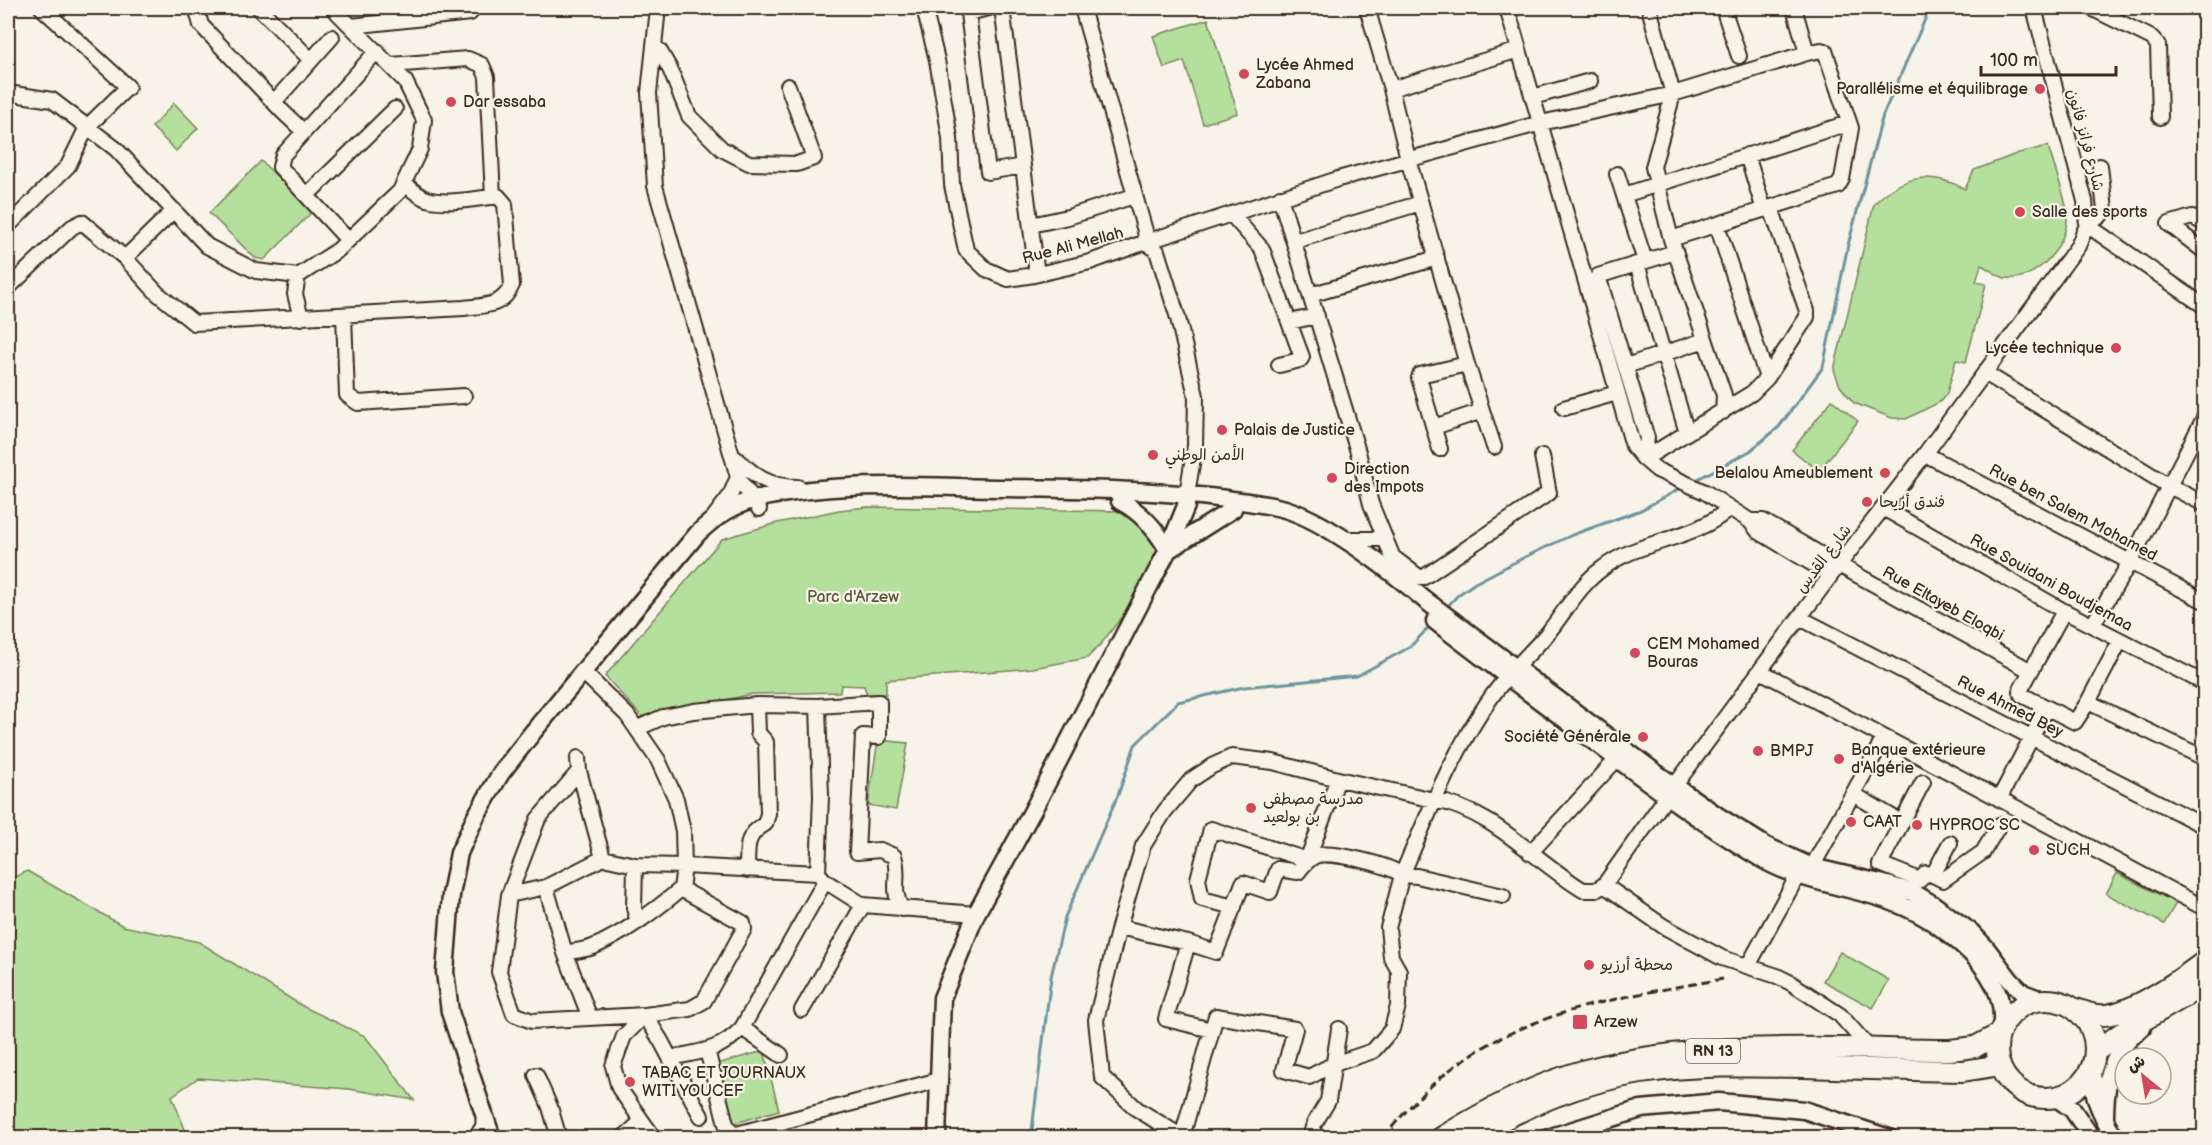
<svg xmlns="http://www.w3.org/2000/svg" width="2212" height="1145" font-family="'Balsamiq Sans','Playpen Sans Arabic',sans-serif">
<style>
.green{fill:#b5df9c;stroke:#78845d;stroke-width:1.5}
.lines{fill:none;stroke-linecap:round;stroke-linejoin:round}
.stream{stroke:#6e949d;stroke-width:3}
.minor-casing{stroke:#3b2a1e;stroke-width:18}
.major-casing{stroke:#3b2a1e;stroke-width:21}
.highway-casing{stroke:#3b2a1e;stroke-width:24}
.minor{stroke:#f7f3e8;stroke-width:14}
.major{stroke:#f7f3e8;stroke-width:16}
.highway{stroke:#f7f3e8;stroke-width:20}
.rail{stroke:#3b2a1e;stroke-width:3;stroke-dasharray:9 4.5;stroke-linecap:butt}
.poi-dot{fill:#d1495b;stroke:#f7f3e8;stroke-width:2}
.labels{text-anchor:middle;dominant-baseline:central;stroke-width:4.5;stroke-linejoin:round;paint-order:stroke}
.shield{fill:#f7f3e8;stroke:#73665b;stroke-width:1.5}
.shield-label{font-size:15px;font-weight:bold;fill:#3b2a1e}
.poi-label{font-size:16px;fill:#3b2a1e;stroke:#f7f3e8;text-anchor:start}
.street-label{font-size:16px;fill:#3b2a1e;stroke:#f7f3e8}
.park-label{font-size:16px;fill:#5a573e;stroke:#f7f3e8}
</style>
<rect width="100%" height="100%" fill="#f7f3e8"/>
<filter id="ink" filterUnits="userSpaceOnUse"><feTurbulence type="fractalNoise" baseFrequency=".0167" numOctaves="2"/><feDisplacementMap in="SourceGraphic" scale="12" xChannelSelector="R" yChannelSelector="G"/><feConvolveMatrix kernelMatrix="1 2 1 2 8 2 1 2 1" color-interpolation-filters="sRGB"/></filter>
<g filter="url(#ink)">
<path class="green" d="M1208,19L1238,113L1203,124L1184,61L1164,68L1153,36Z
M174,103L198,128L176,151L152,127Z
M2048,146C2053,164 2065,195 2067,212C2070,243 2037,283 2005,278C1997,276 1988,268 1981,265L1976,282L1986,284L1966,362L1956,360L1947,393L1940,402L1906,419L1892,418L1854,403L1840,386L1834,370L1874,204C1901,176 1930,170 1965,189L1974,170L2019,153Z
M261,161L313,211L264,260L255,258L209,213Z
M1832,400L1858,421L1819,471L1792,450Z
M867,507L1124,511L1156,538L1158,553L1133,602L1101,644L1087,658L1033,668L886,680V694H867L864,686L841,685L840,692L752,694L643,718L605,676L722,539L777,523L839,510Z
M878,740L908,743L896,810L868,805Z
M27,871L123,926L199,942L304,1007L365,1036L414,1100L349,1089L198,1078L172,1096L188,1137H8V880Z
M2117,873L2176,903L2164,924L2106,894Z
M1840,952L1889,980L1873,1008L1823,981Z
M764,1051L779,1110L732,1124L720,1063Z"/>
<g class="lines">
<path class="stream" d="M1694,481L1750,451L1779,427L1823,367L1848,245L1883,115L1930,8
M1445,609L1458,595L1475,583L1525,557L1572,535L1641,510L1683,487
M1031,1138L1051,977L1065,917L1118,795L1135,745L1178,702L1244,687L1357,676L1410,647L1431,625"/>
<defs>
<path id="minor" d="M201,8L197,11L201,25L283,112L303,131
M259,8L311,60
M658,8L649,93L655,186L738,477L730,496L714,517
M924,8L937,60L950,138L952,185L966,250L986,269L1008,279L1034,275L1090,262L1146,242L1157,251L1178,318L1196,396L1195,446L1187,494
M989,8L968,13L988,172L1023,166L1036,267L1034,275
M1002,8L1023,166
M1082,8L1145,231L1146,242L1338,179L1541,123L1673,94L1807,53L1821,50L1825,51L1851,128L1842,179L1838,186L1671,239
M1367,8L1391,89L1408,159L1467,364L1494,447
M1507,8L1633,446L1644,459L1657,470L1705,492L1750,521L1758,531L1831,575
M1649,8L1673,94L1653,167L1671,239L1724,395L1723,412
M1723,8L1739,56
M1794,8L1807,53
M2091,8L2152,38L2158,45L2160,117
M351,26L470,13
M654,48L659,50L670,69L689,116L722,149L749,163L797,164L814,158L788,86
M391,65L468,59L482,65L487,77L493,197
M1391,89L1519,50
M8,93L52,100L116,149L207,246L256,271L298,276L338,250L400,191L420,149L424,120L405,81L333,8
M1533,97L1590,81
M274,102L332,37
M1747,155L1764,210
M2100,166L2105,210L2100,216L2087,225L2204,306
M1617,174L1645,261
M307,195L395,109
M1624,195L1839,126L1851,128
M1280,197L1358,452L1371,504L1402,580
M1232,215L1262,249L1302,357L1300,360L1279,365
M2204,223L2192,217L2169,224L2204,251
M1031,225L1068,217L1134,196
M1717,225L1767,378
M8,226L68,166L87,127L128,87L42,8
M348,240L280,167L283,155L377,51
M1295,241L1421,203
M125,258L174,210
M1637,264L1687,433
M298,276L295,294L301,318
M8,288L72,227L82,222L125,258L157,293L194,323L464,308C486,305 502,307 512,285L505,204L498,196C479,198 446,205 427,199C418,196 411,189 404,183
M1310,295L1437,258
M344,316L347,395L358,403L464,396
M1289,322L1317,316
M1626,366L1705,340
M1985,373L2164,483L2204,504
M1564,408L1617,393
M1434,427L1482,411
M1440,449L1419,378L1420,375L1467,364
M1925,454L2204,601
M734,457C755,476 768,487 798,487
M1644,459L1752,393L1767,378L1807,317V311L1771,208
M1644,459L1647,438L1598,276L1675,252
M738,477C743,489 754,496 759,509
M1730,508C1694,541 1640,539 1603,568C1580,584 1565,612 1547,634C1528,656 1506,675 1490,699C1452,753 1428,815 1402,875C1389,865 1330,850 1315,856C1307,860 1303,866 1298,872L1278,869L1270,892L1243,883L1216,952L1188,943L1166,1019L1212,1030L1182,1137L1137,1109L1102,1077L1096,1020L1119,927L1143,846L1165,811L1191,780L1212,766L1232,757L1273,762L1338,779L1434,800C1492,810 1535,861 1583,890H1596L1604,885L1667,796L1831,575L1925,454L2078,246L2087,225L2085,201L2034,8
M1883,508L2064,611L2204,683
M1750,521H1763L1839,565L2031,671
M1343,539H1384
M1394,558L1419,577H1424L1549,493L1542,456
M2064,611L2020,691L2022,695L2075,722L2088,702L2120,641
M1800,618L2204,826
M2093,624L2130,562L2204,418
M1760,671L2204,908
M583,672L627,715L658,760L676,799L683,831L684,866L818,873L825,881L863,905L976,914
M2088,702L2204,758
M818,706L879,702V737L863,736L857,852L880,850L894,856C901,877 890,889 902,909
M638,728L663,717L694,711L757,705L818,706L821,796L818,873
M578,758L579,771L603,858L635,865L684,866L681,889L743,923L744,929L704,1001L690,1009L645,1015L624,1036L613,1066L619,1088L654,1138
M579,771L538,819L509,895L499,972L514,1014L532,1021L645,1015L661,1041L701,1116
M1923,782L1880,864L1920,880L1926,873L1933,875L1950,843
M1853,794L1901,822
M1999,799L2047,708
M1530,853L1617,759
M635,865L634,908L638,922
M1812,867L1884,738
M747,870C748,848 744,836 765,824L768,814L766,742L758,733L757,705
M1933,875L1943,880L1983,852L1999,825
M1604,885L1663,926L1722,958L1777,976L1791,983L1840,1015L1870,1049
M509,895L546,887
M1234,907L1202,899L1198,879L1211,829L1307,860L1338,779
M1119,927L1188,943
M565,953C574,951 585,950 593,947C625,933 654,911 681,889
M1748,966L1798,875
M802,1010L863,905
M590,1018L565,953L546,887L603,858
M1212,1030L1216,1016L1295,1029L1284,1070L1309,1077L1334,1064L1373,1051L1392,1029L1398,1006L1399,971L1391,957L1388,928L1402,875L1417,876L1503,896
M707,1050L726,1124L733,1135
M781,1055L742,1028L825,881
M671,1058C701,1051 719,1052 742,1028
M536,1075L550,1107L559,1138
M475,1138L483,1127L484,1114
M623,1138L642,1121
M734,1138L733,1135L939,1080
M1310,1138L1314,1124L1328,1101L1339,1029"/>
<path id="major" d="M1120,501C1141,512 1156,529 1168,550L1233,509
M1435,621C1485,660 1536,698 1587,736C1644,779 1701,823 1762,859C1798,880 1839,885 1878,897C1904,905 1930,918 1950,935C1980,958 2008,991 2001,1030
M2092,1067C2092,1097 2100,1112 2115,1138
M2055,1097L2072,1109L2092,1138
M2105,1120C2105,1083 2110,1051 2142,1028
M492,1138L450,1012L445,972L451,895L459,853L476,816L501,773L533,732L698,533C717,515 735,504 760,498C841,480 923,487 1005,488C1076,489 1147,489 1218,498C1240,501 1263,503 1285,509C1328,522 1390,570 1425,600L1656,773L1718,816L1766,846L1812,867L1880,883L1912,892L1934,905L1971,932L1986,948L2011,981L2023,993L2042,1000
M937,1138L942,998L976,914L1033,810L1168,550L1186,506L1187,494
M1548,1138L1641,1109L1719,1102L1804,1110L1889,1138"/>
<path id="highway" d="M1997 1049a49 49 0 1 1 98 0a49 49 0 1 1-98 0Z
M2076,1009C2083,1011 2091,1015 2098,1015C2128,1018 2181,979 2204,962
M2096,1051L2120,1034L2204,985
M1441,1138C1486,1110 1535,1084 1586,1070C1703,1039 1830,1049 1950,1050L1975,1047L1999,1034
M1472,1138C1522,1106 1583,1082 1641,1073C1695,1065 1750,1066 1804,1067C1857,1069 1910,1070 1963,1071L2000,1065"/>
</defs>
<use href="#minor" class="minor-casing"/>
<use href="#major" class="major-casing"/>
<use href="#highway" class="highway-casing"/>
<use href="#minor" class="minor"/>
<use href="#major" class="major"/>
<use href="#highway" class="highway"/>
<path class="rail" d="M1383,1138C1400,1117 1419,1096 1440,1078C1518,1011 1625,996 1723,979"/>
</g>
</g>
<g class="poi-dot">
<circle cx="1244" cy="74" r="6"/>
<circle cx="2040" cy="89" r="6"/>
<circle cx="451" cy="102" r="6"/>
<circle cx="2020" cy="212" r="6"/>
<circle cx="2116" cy="348" r="6"/>
<circle cx="1222" cy="430" r="6"/>
<circle cx="1153" cy="455" r="6"/>
<circle cx="1885" cy="473" r="6"/>
<circle cx="1332" cy="478" r="6"/>
<circle cx="1867" cy="502" r="6"/>
<circle cx="1635" cy="653" r="6"/>
<circle cx="1643" cy="737" r="6"/>
<circle cx="1758" cy="751" r="6"/>
<circle cx="1839" cy="759" r="6"/>
<circle cx="1251" cy="808" r="6"/>
<circle cx="1851" cy="822" r="6"/>
<circle cx="1917" cy="825" r="6"/>
<circle cx="2034" cy="850" r="6"/>
<circle cx="1589" cy="965" r="6"/>
<rect x="1572" y="1014" width="16" height="16" rx="3"/>
<circle cx="630" cy="1082" r="6"/>
</g>
<g class="labels">
<rect class="shield" x="1686" y="1039" width="54" height="24" rx="4.5"/>
<g class="shield-label">
<text x="1713" y="1051">RN 13</text>
</g>
<g class="poi-label">
<text x="1256" y="65">Lycée Ahmed<tspan x="1256" dy="18">Zabana</tspan></text>
<text x="2028" y="89" text-anchor="end">Parallélisme et équilibrage</text>
<text x="463" y="102">Dar essaba</text>
<text x="2032" y="212">Salle des sports</text>
<text x="2104" y="348" text-anchor="end">Lycée technique</text>
<text x="1234" y="430">Palais de Justice</text>
<text x="1165" y="455">الأمن الوطني</text>
<text x="1344" y="469">Direction<tspan x="1344" dy="18">des Impots</tspan></text>
<text x="1873" y="473" text-anchor="end">Belalou Ameublement</text>
<text x="1879" y="502">فندق أريحا</text>
<text x="1647" y="644">CEM Mohamed<tspan x="1647" dy="18">Bouras</tspan></text>
<text x="1631" y="737" text-anchor="end">Société Générale</text>
<text x="1851" y="750">Banque extérieure<tspan x="1851" dy="18">d'Algérie</tspan></text>
<text x="1770" y="751">BMPJ</text>
<text x="1263" y="799">مدرسة مصطفى<tspan x="1263" dy="18">بن بولعيد</tspan></text>
<text x="1863" y="822">CAAT</text>
<text x="1929" y="825">HYPROC SC</text>
<text x="2046" y="850">SUCH</text>
<text x="1601" y="965">محطة أرزيو</text>
<text x="1594" y="1022">Arzew</text>
<text x="642" y="1073">TABAC ET JOURNAUX<tspan x="642" dy="18">WITI YOUCEF</tspan></text>
</g>
<g class="street-label">
<text transform="translate(2085 140) rotate(75)">شارع فرانز فانون</text>
<text transform="translate(1073 246) rotate(-15)">Rue Ali Mellah</text>
<text transform="translate(2073 513) rotate(28)">Rue ben Salem Mohamed</text>
<text transform="translate(1824 559) rotate(-53)">شارع القدس</text>
<text transform="translate(2051 583) rotate(29)">Rue Souidani Boudjemaa</text>
<text transform="translate(1943 604) rotate(29)">Rue Eltayeb Eloqbi</text>
<text transform="translate(2010 707) rotate(27)">Rue Ahmed Bey</text>
</g>
<g class="park-label">
<text x="853" y="597">Parc d'Arzew</text>
</g>
</g>
<rect width="2212" height="1145" fill="none" stroke="#f7f3e8" stroke-width="30"/>
<rect x="15" y="15" width="2182" height="1115" fill="none" stroke="#3b2a1e" stroke-width="2" filter="url(#ink)"/>
<g transform="translate(2143 1076) rotate(330)"><circle r="28" fill="#f7f3e8" stroke="#aca397" stroke-width="1.5"/>
<path d="M0-4.5L10 22L0 15L-10 22Z" fill="#d1495b"/>
<text y="-9" font-size="16" font-weight="bold" text-anchor="middle" fill="#3b2a1e">ش</text>
</g>
<path d="M1981 66v9h135v-9" fill="none" stroke="#3b2a1e" stroke-width="3"/>
<text x="1990" y="66" font-size="18" fill="#3b2a1e" stroke="#f7f3e8" stroke-width="4.5" paint-order="stroke">100 m</text>
</svg>
